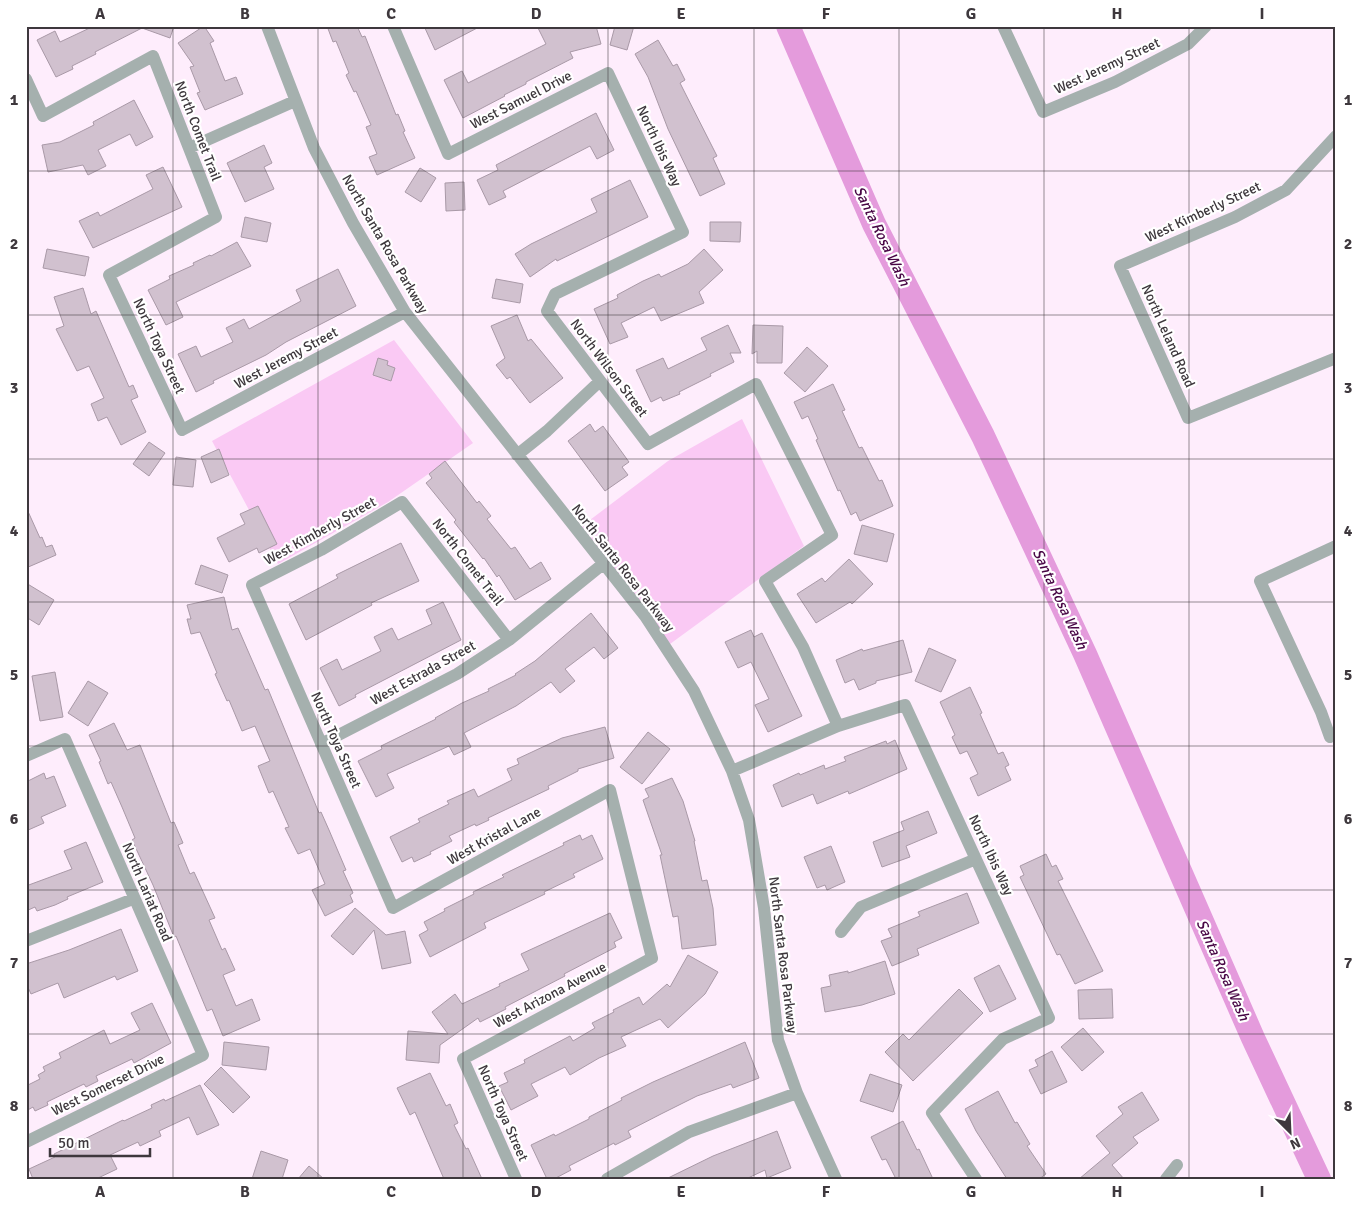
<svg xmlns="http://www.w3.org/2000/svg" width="1362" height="1205" font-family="Signika,sans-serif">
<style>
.green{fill:#fac9f4}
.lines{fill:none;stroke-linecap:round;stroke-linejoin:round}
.river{stroke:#e49bdc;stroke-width:24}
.building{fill:#d1c1cf;stroke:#a999a7}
.minor{stroke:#a5b0ae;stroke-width:12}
.grid{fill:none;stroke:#3e383d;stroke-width:1;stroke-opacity:0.55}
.labels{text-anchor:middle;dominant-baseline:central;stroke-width:4.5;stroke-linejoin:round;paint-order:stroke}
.street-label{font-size:14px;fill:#3e383d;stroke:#fff}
.water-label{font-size:15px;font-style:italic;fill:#480645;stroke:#fff}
.neatline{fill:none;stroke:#3e383d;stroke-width:2}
.grid-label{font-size:16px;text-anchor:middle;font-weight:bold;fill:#3e383d}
</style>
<rect width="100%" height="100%" fill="#feedfc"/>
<path class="green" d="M394,340L473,443L388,502L278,564L212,441Z
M742,419L804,546L670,644L582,526L668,461Z"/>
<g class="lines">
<path class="river" d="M788,26L874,224L983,436L1085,654L1253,1038L1319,1179"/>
</g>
<path class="building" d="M94,26H174L170,38L142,28L95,52L96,54L72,66L73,69L56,77L37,40L55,31L60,42Z
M204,26L214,41L210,43L225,81L236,77L243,94L205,110L197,93L200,92L190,67L194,66L178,43Z
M327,26H357L362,37L365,36L396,115L398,114L405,131L403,132L415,158L377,175L369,157L377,154L366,127L371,125L356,91L354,92L346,75L349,73L336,41L333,42Z
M424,26H481L435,50Z
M537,26H596L601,44L570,52L573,58L526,82V84L504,95L505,96L463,118L444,80L462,71L468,83L546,44Z
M615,26H634L627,50L610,45Z
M658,40L673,66L677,64L685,80L680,83L717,156L713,158L725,184L700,196L668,129L648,77L635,54Z
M134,100L153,137L136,146L130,134L98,150L106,166L88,175L83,165L48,172L42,145L60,142L94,125L93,122Z
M596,113L614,150L597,159L590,146L503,191L506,197L489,205L477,180L498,170L496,165Z
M264,145L272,163L264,167L274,189L245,202L227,163Z
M163,167L182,207L93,248L79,221L98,212L100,216L153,189L146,175Z
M420,168L436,178L421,202L405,192Z
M630,180L648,217L557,261L556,259L530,277L515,254L531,244L597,212L591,199Z
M464,182L465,210L446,211L445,183Z
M245,217L271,223L267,242L241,237Z
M710,222H741L740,242L710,241Z
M237,242L251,266L176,302L183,317L166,325L148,290L170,279L169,276L194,265L193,263L210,255L211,256Z
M47,249L89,257L85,276L43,268Z
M704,249L723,270L699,292L704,303L661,321L654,307L621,323L628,337L610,344L594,309L618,298L617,295L643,281L659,274L661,277L688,264Z
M338,269L356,306L286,342L266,355L213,381L214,383L196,392L178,354L196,346L201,357L233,342L226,328L244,319L249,329L301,301L296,290Z
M496,279L523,284L520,303L492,298Z
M83,288L91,314L96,311L129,387L133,385L138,397L131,400L146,432L121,445L107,417L98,421L91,404L104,398L89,366L77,371L56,329L64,326L54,297Z
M517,315L528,341L531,339L563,378L530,403L510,377L507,379L496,365L505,358L491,326Z
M728,325L741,353H730L734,362L710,374L711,376L679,392L680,394L663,401L661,397L651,402L636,370L663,358L668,369L707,350L701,338Z
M753,325L783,326L782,363H757V351L752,354Z
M807,347L828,366L805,392L784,373Z
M378,358L388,361L387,365L395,368L391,381L373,375Z
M833,384L845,410L842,411L859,448L862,447L879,481L882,480L893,506L860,521L856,512L851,515L840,490L838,491L816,440L818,439L808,416L802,419L794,402Z
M590,424L595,432L603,426L629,462L622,467L628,475L605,491L568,441Z
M149,442L165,453L149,476L133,464Z
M219,449L229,475L211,483L201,457Z
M176,457L196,460L193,487L173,485Z
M445,461L477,503L479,501L491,516L487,519L511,549L515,547L530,569L541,562L551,579L515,600L499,575L497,577L484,558L483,559L454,522L456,520L426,483L432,478L429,474Z
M258,506L277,544L259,553L257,548L229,562L217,538L245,524L240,514Z
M26,507L40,538L42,537L46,547L52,545L56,555L26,568Z
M862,525L894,534L887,562L854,554Z
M401,543L419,581L371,603L372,605L306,640L289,604L338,578L336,575Z
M849,559L873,584L852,604L850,602L816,623L797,594L822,578L825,582Z
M201,565L228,575L222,593L195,584Z
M26,583L54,600L39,625L26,617Z
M224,597L232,630L238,628L265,690L268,689L319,813L321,812L329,830L346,870L343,871L353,893L350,895L353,902L325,916L312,890L325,884L310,849L298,854L285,828L289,827L273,791L269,793L258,766L270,761L255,726L242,731L229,700L227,701L215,674L217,673L200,632L191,634L187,619H191L187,605Z
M443,602L461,640L355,695L356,697L339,706L320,668L337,659L342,670L381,651L374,637L392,628L398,640L432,624L426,610Z
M591,613L618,648L604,659L594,647L565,669L575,681L560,693L551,682L516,706L464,733L471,747L454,755L449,746L387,774L394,788L376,797L358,761L382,749L381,746L436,719L435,718L462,703L489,691L488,689L516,675L515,674L535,661Z
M751,630L754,637L762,633L802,716L768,732L755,705L769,699L751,662L738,668L725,642Z
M903,640L912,672L876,681V683L859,690L854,679L845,683L836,660L862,649L863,651Z
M929,648L956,660L941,692L915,681Z
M55,672L63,717L40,721L32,676Z
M88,681L108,693L88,726L68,713Z
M970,687L982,713L980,714L998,754L1003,752L1009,765L1005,767L1011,780L978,796L970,778L978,774L967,751L960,754L952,737L955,735L940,702Z
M114,723L127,750L140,745L171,823L174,822L183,843L178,845L190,874L194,872L215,918L209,920L222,950L225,948L235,970L223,975L236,1006L252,999L260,1020L223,1036L212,1009L207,1011L176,936L174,937L153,885L132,840L135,838L122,807L111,782L108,784L99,762L101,761L89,735Z
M605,727L614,758L578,769V771L548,786L549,789L488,818L489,820L476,826L475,824L449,836L452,841L430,852L431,854L414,862L412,857L402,862L390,837L420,822L418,819L449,804L447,801L474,789L478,797L512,780L507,769L519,764L517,759L562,738Z
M648,732L670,749L642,784L620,767Z
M895,740L907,769L849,794L848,791L817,804L813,794L782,807L773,785L799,773L800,775L824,765L825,769L846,761L844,757L886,741L887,744Z
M44,773L46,779L54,776L66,806L41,817L44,823L26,831V782Z
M672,778L683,801L695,841H694L702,881L707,880L713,908L716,945L682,949L678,916L673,917L660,855H662L643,800L649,797L645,789Z
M928,811L937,833L906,846L910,857L882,867L873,842L904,830L901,822Z
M580,835L582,840L592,835L603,859L573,874L575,877L544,892L545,894L484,923L486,928L430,957L419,935L428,930L424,922L445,911L444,909L474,894L473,892L504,877L502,875L564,845L563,843Z
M86,842L103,882L67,897L68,899L55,905L37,911L35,907L26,911V886L72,869L64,851Z
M831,846L845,882L827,890L825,885L817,888L804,857Z
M1046,854L1052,867L1056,865L1063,879L1058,881L1103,971L1075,984L1060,954L1057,955L1020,877L1024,875L1020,866Z
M967,893L979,923L917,949L919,955L892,966L881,941L892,937L888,929L920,916L918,912Z
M355,908L386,935L405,931L411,963L382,969L374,930L353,955L331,936Z
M610,913L622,938L614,942L616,947L564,974L565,976L505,1007L506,1009L480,1022L478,1018L440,1045L439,1063L406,1060L408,1031L448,1034L432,1012L455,994L462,1004L500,986L499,984L529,970L521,954Z
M121,929L138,971L117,980L115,976L64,998L58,983L31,994L26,983V964L69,950Z
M688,955L718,972L705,994L668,1028L660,1019L621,1037L626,1046L599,1058L570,1075L565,1067L531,1084L538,1096L511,1110L499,1086L508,1082L504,1073L525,1063L524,1060L570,1036L573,1041L595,1028L592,1023L614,1012L613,1010L639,997L643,1005L667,984L670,987Z
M885,961L895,994L862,1005L825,1012L821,988L831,986L829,975L848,971V973Z
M999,965L1016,999L990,1012L974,978Z
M959,989L983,1013L913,1081L885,1052L903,1034L909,1040Z
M1112,989L1113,1018L1079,1019L1078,990Z
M152,1003L171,1043L134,1063L132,1059L96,1076L98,1081L86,1087L84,1084L47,1102L48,1105L35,1111L33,1107L26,1111V1086L40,1079L38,1075L45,1071L43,1067L61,1058L59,1053L104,1030L110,1044L140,1030L131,1013Z
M1083,1028L1104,1052L1082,1071L1061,1047Z
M224,1042L269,1047L266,1070L222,1065Z
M745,1042L759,1078L733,1088L731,1084L697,1096L661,1114L628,1131L631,1137L615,1145L614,1143L569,1166L571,1170L554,1179H547L531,1145L554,1134L555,1136L589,1119V1117L622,1100L621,1098L653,1082Z
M1052,1051L1067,1082L1041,1094L1029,1070L1038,1066L1035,1060Z
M221,1067L250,1097L233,1113L204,1084Z
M430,1073L446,1106L450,1104L458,1123L454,1125L466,1149L468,1148L482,1179H444L415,1112L410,1115L397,1088Z
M870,1074L902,1085L893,1112L860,1101Z
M200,1085L219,1125L197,1135L189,1117L159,1131L161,1136L140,1146L138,1142L110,1155L117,1169L96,1179H33L29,1169L55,1157L54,1154L123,1120L124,1121L152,1108L151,1105L164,1099L165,1101Z
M998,1091L1015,1123L1017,1122L1030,1144L1027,1146L1046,1174L1039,1179H1007L976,1131L965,1109Z
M1142,1092L1159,1120L1133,1137L1138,1143L1112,1165L1124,1179H1079L1110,1153L1096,1136L1123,1114L1118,1107Z
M903,1121L917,1150L919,1149L933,1179H896L886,1159L882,1160L871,1137Z
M777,1131L791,1168L767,1178L765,1170L746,1179H666L713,1156Z
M261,1151L288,1160L282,1179H252Z
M309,1166L324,1179H298Z"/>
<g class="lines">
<path class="minor" d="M267,26L314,148L353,223L405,312L645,616L694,691L732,771L749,820L764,908L778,1040L797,1093L836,1179
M393,26L448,154L608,73L683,232L555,294L547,311L648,444L756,384L832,535L765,581L803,647L838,726
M1003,26L1043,112L1115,82L1188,44L1206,26
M26,79L43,116L153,56L216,217L109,275L182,430L405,312
M1336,136L1286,190L1235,217L1120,266L1188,418L1336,358
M189,148L295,101
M517,455L547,431L600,381
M1336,546L1260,581L1321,712L1330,737L1336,734
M509,640L402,502L321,550L252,585L393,908L610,790L652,958L463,1059L516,1179
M321,744L457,674L509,640L603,564
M26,756L65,739L203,1055L26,1142
M732,771L838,726L905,705L1049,1018L1003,1039L932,1113L976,1179
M841,932L861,907L976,859
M26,941L133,899
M607,1179L689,1132L797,1093
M1166,1179L1177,1165"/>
</g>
<path class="grid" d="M173,26V1179M318,26V1179M463,26V1179M608,26V1179M754,26V1179M899,26V1179M1044,26V1179M1189,26V1179M26,171H1336M26,315H1336M26,459H1336M26,602H1336M26,746H1336M26,890H1336M26,1034H1336"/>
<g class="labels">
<g class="street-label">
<text transform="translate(1107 66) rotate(-25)">West Jeremy Street</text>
<text transform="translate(521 100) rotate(-27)">West Samuel Drive</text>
<text transform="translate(198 131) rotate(69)">North Comet Trail</text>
<text transform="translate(659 146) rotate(65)">North Ibis Way</text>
<text transform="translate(1203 212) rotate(-25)">West Kimberly Street</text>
<text transform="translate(385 244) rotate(60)">North Santa Rosa Parkway</text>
<text transform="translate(1168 336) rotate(66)">North Leland Road</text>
<text transform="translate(159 346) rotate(65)">North Toya Street</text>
<text transform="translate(286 358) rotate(-28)">West Jeremy Street</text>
<text transform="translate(609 368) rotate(53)">North Wilson Street</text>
<text transform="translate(320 531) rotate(-29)">West Kimberly Street</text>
<text transform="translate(468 562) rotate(52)">North Comet Trail</text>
<text transform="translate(623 568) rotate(52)">North Santa Rosa Parkway</text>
<text transform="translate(423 673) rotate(-29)">West Estrada Street</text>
<text transform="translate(336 740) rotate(66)">North Toya Street</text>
<text transform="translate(494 836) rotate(-29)">West Kristal Lane</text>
<text transform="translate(991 855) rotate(65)">North Ibis Way</text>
<text transform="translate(147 892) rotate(67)">North Lariat Road</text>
<text transform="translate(783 955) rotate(83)">North Santa Rosa Parkway</text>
<text transform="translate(550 995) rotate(-28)">West Arizona Avenue</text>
<text transform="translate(108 1085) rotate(-26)">West Somerset Drive</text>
<text transform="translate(503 1113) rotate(66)">North Toya Street</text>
</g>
<g class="water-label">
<text transform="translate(882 236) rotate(64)">Santa Rosa Wash</text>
<text transform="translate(1060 599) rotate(65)">Santa Rosa Wash</text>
<text transform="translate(1223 970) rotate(66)">Santa Rosa Wash</text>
</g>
</g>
<rect width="1362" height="1205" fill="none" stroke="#ffffff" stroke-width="55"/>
<g transform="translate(1290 1132) rotate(156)" stroke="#ffffff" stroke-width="4" paint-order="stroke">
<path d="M0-4L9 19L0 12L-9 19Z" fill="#3e383d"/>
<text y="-8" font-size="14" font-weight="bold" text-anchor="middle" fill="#3e383d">N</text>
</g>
<path d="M50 1148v8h100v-8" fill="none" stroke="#3e383d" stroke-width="2.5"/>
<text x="58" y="1148" font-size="15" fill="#3e383d" stroke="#ffffff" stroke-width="4" paint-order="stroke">50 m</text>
<rect x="28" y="28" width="1306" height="1150" class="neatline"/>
<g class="grid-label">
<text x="100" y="19">A</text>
<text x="245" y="19">B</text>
<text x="391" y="19">C</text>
<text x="536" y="19">D</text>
<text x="681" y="19">E</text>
<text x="826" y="19">F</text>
<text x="971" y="19">G</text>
<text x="1117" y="19">H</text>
<text x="1262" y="19">I</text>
<text x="14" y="105">1</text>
<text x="1348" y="105">1</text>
<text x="14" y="249">2</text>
<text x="1348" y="249">2</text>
<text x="14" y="393">3</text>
<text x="1348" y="393">3</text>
<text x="14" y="536">4</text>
<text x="1348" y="536">4</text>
<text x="14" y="680">5</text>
<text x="1348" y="680">5</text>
<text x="14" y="824">6</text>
<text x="1348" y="824">6</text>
<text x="14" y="968">7</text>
<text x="1348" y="968">7</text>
<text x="14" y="1111">8</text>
<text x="1348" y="1111">8</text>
<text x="100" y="1197">A</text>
<text x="245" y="1197">B</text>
<text x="391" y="1197">C</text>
<text x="536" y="1197">D</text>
<text x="681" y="1197">E</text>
<text x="826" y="1197">F</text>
<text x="971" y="1197">G</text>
<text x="1117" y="1197">H</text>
<text x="1262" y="1197">I</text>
</g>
</svg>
